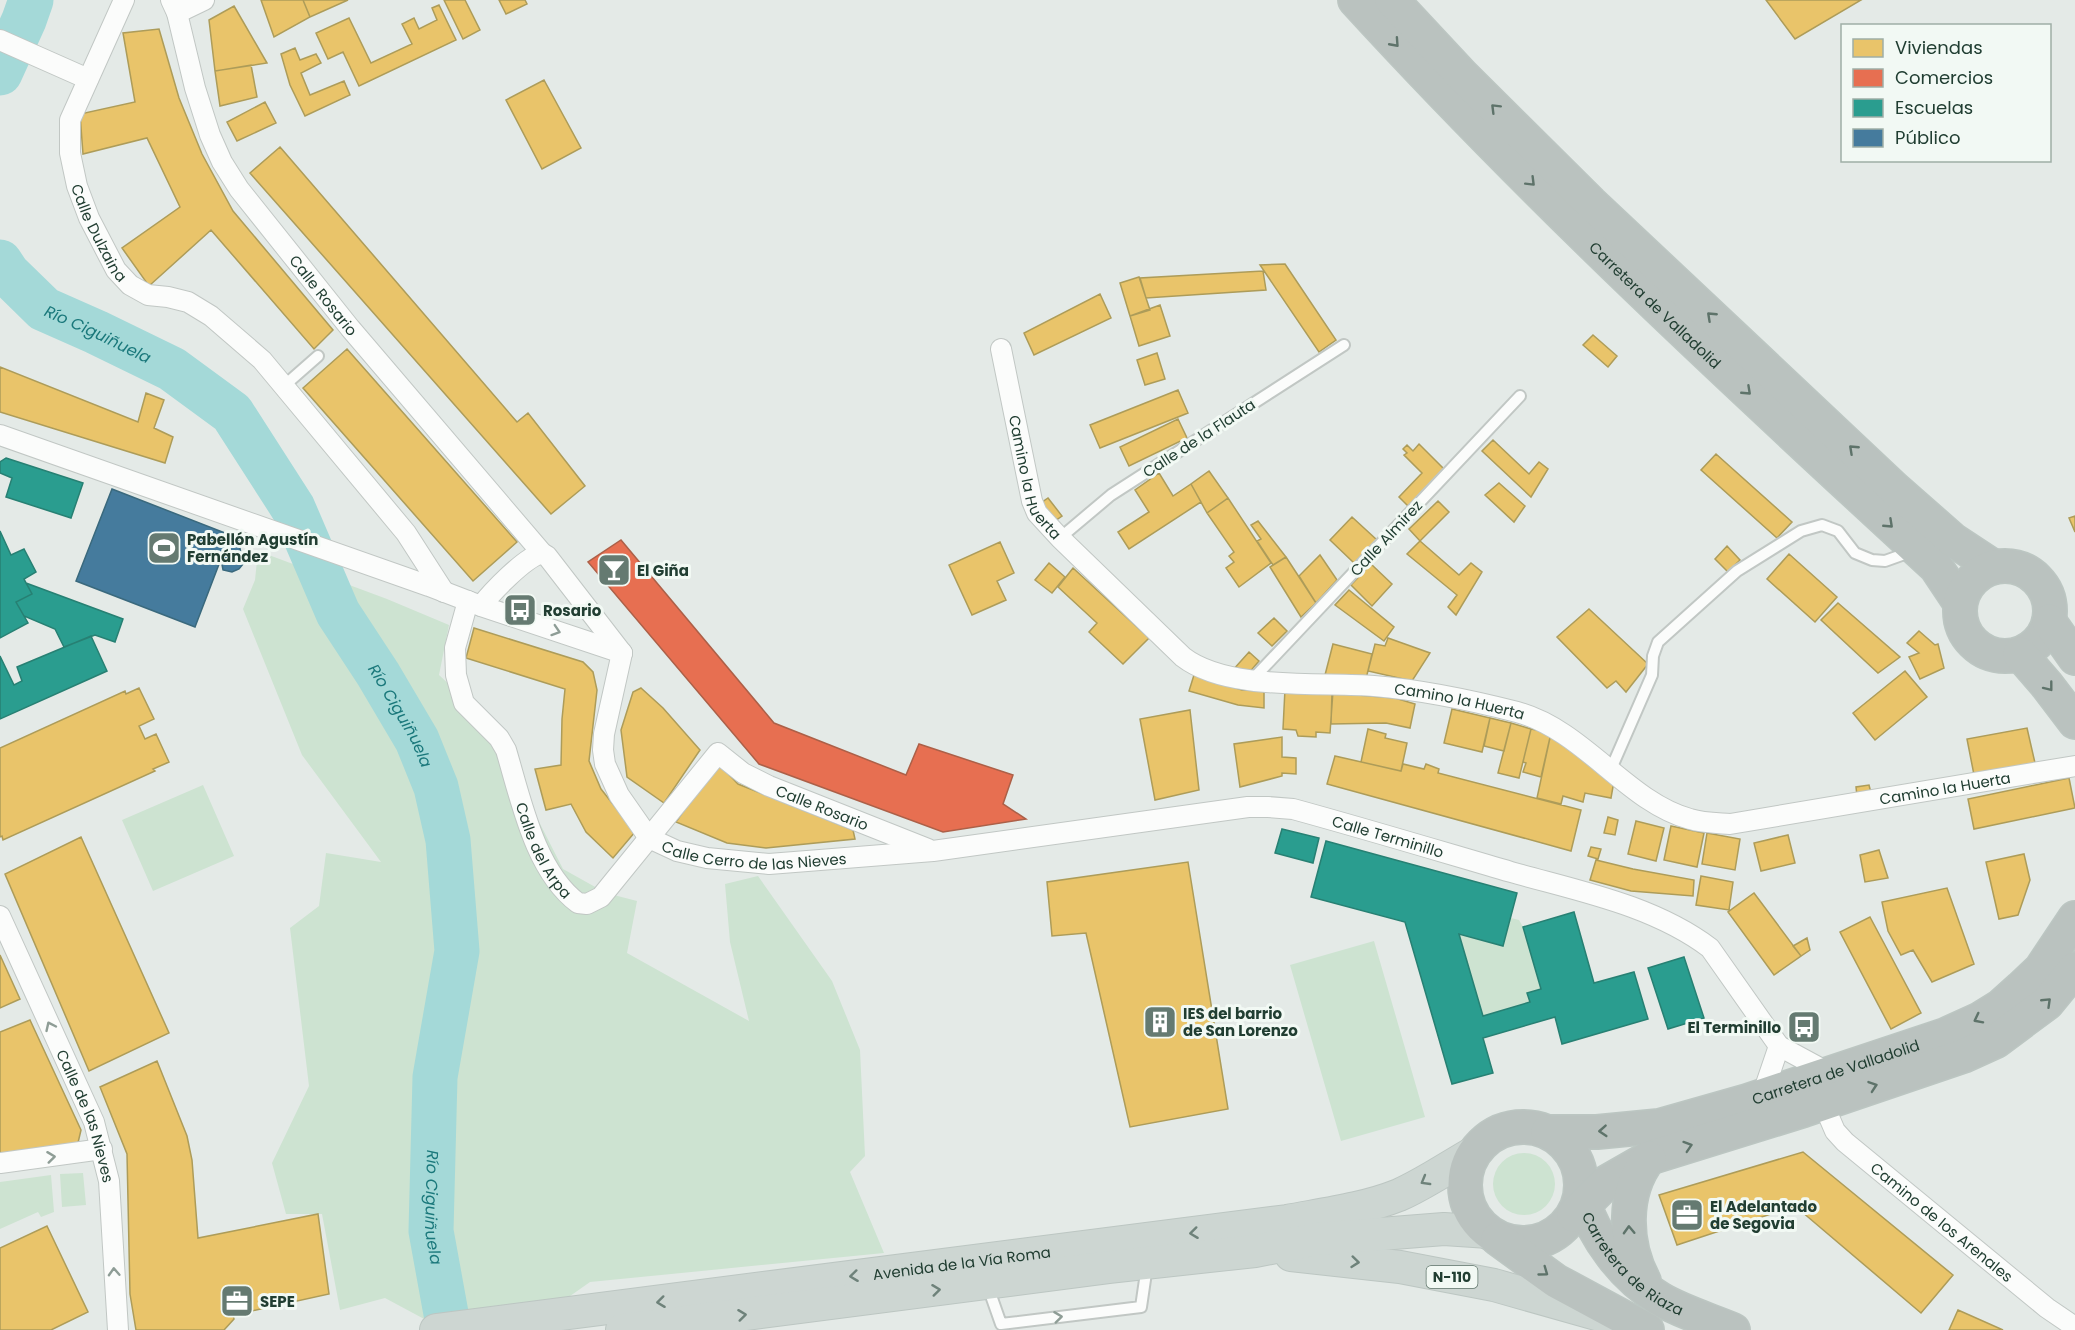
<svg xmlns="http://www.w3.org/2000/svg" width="2075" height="1330" font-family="Poppins,sans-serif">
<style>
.green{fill:#cde3d1}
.homes{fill:#e9c46a;stroke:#ad9c59;stroke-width:1.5}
.shops{fill:#e76f51;stroke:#ac6048;stroke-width:1.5}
.schools{fill:#2a9d8f;stroke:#278073;stroke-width:1.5}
.public{fill:#457b9d;stroke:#3a697d;stroke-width:1.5}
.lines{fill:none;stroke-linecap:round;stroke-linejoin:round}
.river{stroke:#a4d9d8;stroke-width:45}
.lane-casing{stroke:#c1c7c4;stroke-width:14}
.street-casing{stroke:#c1c7c4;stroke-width:22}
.primary-casing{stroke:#bcc6c2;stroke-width:34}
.highway-casing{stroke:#bcc6c2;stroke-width:36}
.lane{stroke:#fbfcfb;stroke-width:10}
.street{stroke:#fbfcfb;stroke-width:20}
.primary{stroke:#cdd6d2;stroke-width:32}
.highway{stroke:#bac2bf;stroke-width:33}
.oneway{stroke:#5e736a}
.oneway2{stroke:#8e9d96}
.oneway3{stroke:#6e827a}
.labels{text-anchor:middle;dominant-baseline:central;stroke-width:6;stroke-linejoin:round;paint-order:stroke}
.shield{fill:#f2f9f4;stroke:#60766c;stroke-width:1.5}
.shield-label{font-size:14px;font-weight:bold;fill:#213e32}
.street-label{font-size:15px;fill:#213e32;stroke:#f2f9f4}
.poi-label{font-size:15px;font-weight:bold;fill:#213e32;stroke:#f2f9f4;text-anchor:start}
.water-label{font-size:16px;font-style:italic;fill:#1a787b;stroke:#f2f9f4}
</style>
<rect width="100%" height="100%" fill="#e4eae7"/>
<path class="green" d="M258,551L387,599L449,625L439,675L467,701L505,755L563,869L606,893L637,901L627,953L749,1021L730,942L725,884L758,876L832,981L860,1050L865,1156L850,1172L884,1253L590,1282L563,1301L569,1330H429L426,1320L385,1298L340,1310L322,1214H286L272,1163L309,1086L290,928L319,906L326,853L381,862L302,755L243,609L255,580Z
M203,785L234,856L153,891L122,820Z
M1511,918L1519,920L1523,927L1541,989L1527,993L1530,1002L1483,1016L1459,934L1503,946Z
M1374,941L1425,1117L1341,1141L1290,965Z
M1493 1184a31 31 0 1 1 62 0a31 31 0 1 1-62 0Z
M83,1173L86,1205L62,1207L60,1174Z
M51,1175L54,1212L41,1217L38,1212L0,1229V1182Z"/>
<path class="homes" d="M261,0H303L310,17L274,37Z
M303,0H348L310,17Z
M444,0H465L480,30L463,39Z
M499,0H525L527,4L506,14Z
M1766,0H1861L1795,39Z
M439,5L456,40L359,86L343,52L328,59L316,33L349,18L371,63L412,44L402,24L414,18L419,29L437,20L432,8Z
M234,6L267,63L215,71L209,20Z
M159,29L179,98L202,154L233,211L333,330L314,349L211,230L149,286L122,248L180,207L147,138L83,154L80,114L135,102L123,33Z
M295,48L300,60L316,54L321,63L301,73L310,95L344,81L350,95L305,116L290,85L281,54Z
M251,65L257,97L220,106L215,71Z
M544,80L581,148L542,169L506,100Z
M265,102L276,123L237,141L227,122Z
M280,147L517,422L528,413L585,486L551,514L250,173Z
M1285,264L1336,340L1319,352L1260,265Z
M1263,271L1266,290L1146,298L1140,278Z
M1139,277L1150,310L1130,316L1120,283Z
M1100,294L1111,318L1034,355L1024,333Z
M1160,305L1170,336L1139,346L1130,316Z
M1593,335L1617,356L1608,367L1583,345Z
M347,349L517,542L473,581L303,388Z
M1157,353L1165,379L1145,385L1137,360Z
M0,367L138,422L146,393L164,400L154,428L173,437L165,463L0,412Z
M1178,390L1188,413L1100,448L1090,425Z
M1178,419L1187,438L1129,466L1120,447Z
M1493,440L1529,474L1539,462L1548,469L1531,497L1482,451Z
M1419,444L1445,470L1409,507L1399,497L1422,473L1404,455L1407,453L1403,449L1407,445L1413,451Z
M1716,454L1792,522L1777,538L1701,470Z
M1209,471L1228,498L1207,513L1191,484Z
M1159,473L1173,496L1191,484L1201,502L1129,549L1118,532L1149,512L1135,490Z
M1499,483L1525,506L1514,522L1485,495Z
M1048,498L1062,516L1052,523L1038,505Z
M1228,498L1271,563L1239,587L1226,568L1234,562L1229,556L1234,552L1207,513Z
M1438,501L1449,512L1420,541L1409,529Z
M2075,516V532L2069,518Z
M1352,517L1377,540L1354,563L1330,540Z
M1258,521L1286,557L1273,565L1257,541L1261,539L1251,525Z
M1420,541L1459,575L1471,563L1482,572L1456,615L1448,607L1457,595L1407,554Z
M1000,542L1014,573L997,581L1006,600L972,615L949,565Z
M1727,546L1740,560L1728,572L1715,559Z
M1789,554L1837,597L1815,622L1767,579Z
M1320,555L1337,580L1316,603L1299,576Z
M1286,557L1316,603L1301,617L1270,567Z
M1049,563L1065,577L1052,593L1035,580Z
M1371,564L1392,584L1372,606L1351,585Z
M1073,568L1149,638L1123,664L1089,632L1097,623L1058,587Z
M1349,590L1394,627L1384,641L1335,605Z
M1838,603L1900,657L1878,673L1821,620Z
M1589,609L1648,664L1626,692L1616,681L1607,688L1557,637Z
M1274,618L1287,631L1272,646L1258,633Z
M474,628L583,662L593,672L597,690L589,761L601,789L635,832L613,858L586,832L571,804L546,810L535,769L561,765L562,719L565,689L466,658Z
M1919,631L1935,645L1938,644L1944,668L1920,679L1909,657L1919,653L1907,643Z
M1388,638L1430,653L1412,681L1368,671L1375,644L1385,646Z
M1333,644L1372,654L1365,683L1325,675Z
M1249,652L1259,661L1248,674L1232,671Z
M1905,671L1927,697L1875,740L1853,713Z
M1194,675L1242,690L1264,691V708L1238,705L1189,691Z
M139,688L154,719L139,726L145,739L156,734L169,762L153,769L155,771L3,840L2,836L0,837V748L125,691L126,694Z
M641,688L663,708L700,750L664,803L627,777L621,730L633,692Z
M1285,689L1333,691L1330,733L1316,732V737L1298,736L1296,730L1283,729Z
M1332,693L1395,698L1415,704L1410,728L1386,723L1331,724Z
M1452,709L1490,718L1482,752L1444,743Z
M1190,710L1199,790L1155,800L1140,719Z
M1490,718L1511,723L1504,751L1484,746Z
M1511,723L1531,729L1519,778L1498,773Z
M2027,728L2035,763L1991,771L1975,780L1967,739Z
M1368,729L1386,734L1385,738L1407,743L1401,771L1361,762Z
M1531,729L1551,733L1541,777L1523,772L1526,763L1523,762Z
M1551,733L1614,781L1611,798L1585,793L1583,802L1563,796L1561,804L1537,798Z
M1282,737V757L1296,758V774L1282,773V776L1240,787L1234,744Z
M1335,756L1401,771L1403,764L1424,769L1426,764L1439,769L1438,773L1581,810L1571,851L1327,784Z
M717,762L738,784L853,830L855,839L766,848L727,843L676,822Z
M2069,778L2075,808L1974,829L1968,799Z
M1869,785L1871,793L1857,796L1856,787Z
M1608,817L1618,820L1615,835L1604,833Z
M1636,821L1664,828L1656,861L1628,854Z
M1671,826L1704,833L1697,867L1664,860Z
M1707,833L1740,839L1735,870L1702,864Z
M1788,835L1795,863L1761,871L1754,843Z
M81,837L169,1033L89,1071L5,874Z
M1591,847L1601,849L1598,859L1588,856Z
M1879,850L1888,878L1865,882L1860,855Z
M2024,854L2030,880L2018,915L1999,919L1986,862Z
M1596,860L1633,869L1694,880L1693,896L1631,891L1590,880Z
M1188,862L1228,1109L1130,1127L1086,933L1052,936L1047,882Z
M1701,876L1733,882L1729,910L1696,905Z
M1947,888L1974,964L1932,982L1913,950L1901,955L1888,931L1882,902Z
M1754,893L1801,956L1774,975L1728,912Z
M1870,917L1921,1013L1891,1029L1840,932Z
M1807,938L1810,950L1801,956L1793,946Z
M0,955L20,999L0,1008Z
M30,1020L81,1130L77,1147L0,1155V1032Z
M157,1061L187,1136L192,1160L198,1238L318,1214L329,1294L233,1315L234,1319L224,1330H136L130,1294L127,1154L100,1087Z
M1803,1152L1953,1275L1921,1313L1795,1206L1677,1245L1659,1195Z
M47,1226L88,1312L51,1330H0V1248Z
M1958,1310L2003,1330H1949Z"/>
<path class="shops" d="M621,540L774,723L906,775L919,744L1013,775L1003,804L1026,819L943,832L759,764L588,562Z"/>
<path class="schools" d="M6,458L83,483L71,518L6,497L12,478L0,473V462Z
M0,531L11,555L24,549L36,572L24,579L32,594L16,602L28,623L0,638Z
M26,583L123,619L115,642L95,635L64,647L55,629L24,616L16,602L32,594Z
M91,636L107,671L0,719V656L14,685L22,681L17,667Z
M1282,829L1319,838L1313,863L1275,853Z
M1326,841L1517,893L1503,946L1459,934L1483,1016L1530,1002L1527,993L1541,989L1523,927L1574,912L1594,983L1634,972L1648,1019L1562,1044L1555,1017L1483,1038L1493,1073L1452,1084L1405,922L1311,897Z
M1684,957L1704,1018L1668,1029L1648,968Z"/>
<path class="public" d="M112,489L238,538L243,564L239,569L232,572L223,570L221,559L195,627L76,581Z"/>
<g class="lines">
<g class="river">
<path d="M0,73L24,20L31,0"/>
<path id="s1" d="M0,262L8,274L44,309L96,332L172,369L232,413L293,508L338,613L378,674L417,740L436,787L448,840L457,951L435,1077L431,1231L449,1330"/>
</g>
<defs>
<path id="lane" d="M285,385L318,356
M1060,538L1111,495L1344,345
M1252,680L1520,396
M1611,769L1652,675L1653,656L1658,642L1737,571L1801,531L1822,525L1838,531L1855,553L1872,560L1885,561L1913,551
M988,1287L1001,1324L1141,1307L1147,1266"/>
<g id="street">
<path id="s2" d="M124,0L70,120V153L77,186L89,218L116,270L130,285L148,295L168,297L188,302L211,316L262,360L406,533L444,592"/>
<path id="s3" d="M171,0L177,13L195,88L210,135L222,162L239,189L350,328L542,553L547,556L622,653"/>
<path d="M177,13L204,0"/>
<path d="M0,40L88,79"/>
<path id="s4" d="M1001,349L1032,501L1037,513L1060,538L1183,657C1227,691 1320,682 1374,686C1423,690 1470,700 1517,712C1584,730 1627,802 1690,819C1703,823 1717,823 1730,824L2075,766"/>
<path d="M0,435L429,586L481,606L622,653"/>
<path id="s5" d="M468,601L455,648L456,675L464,703L499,738L506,750C521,800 535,871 578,903L587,904L601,897L718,753L743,773L769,786L928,849"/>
<path d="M481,606C492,592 524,558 542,553"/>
<path id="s6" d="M622,653L604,734L603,750L605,764L619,795L649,838L677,851L707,858L769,864L820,860L933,851L1248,807H1268L1293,809C1366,829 1439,851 1511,872C1578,891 1653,905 1710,948L1779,1046L1829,1073"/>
<path id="s7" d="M0,916L94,1122L109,1181L118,1330"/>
<path d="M1762,1096L1779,1046"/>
<path id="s8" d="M1823,1103L1835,1131L1845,1142L2047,1308L2075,1327"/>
<path d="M0,1163L102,1149"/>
</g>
<g id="primary">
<path d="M1291,1255L1400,1267L1494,1285L1607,1317"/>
<path id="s9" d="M436,1330L1287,1221C1324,1214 1364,1209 1399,1195C1426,1183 1450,1166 1475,1152"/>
<path d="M622,1330L1110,1267L1255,1251L1317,1239L1444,1229L1489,1232"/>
</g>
<g id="highway">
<path id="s10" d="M1355,0C1538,200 1737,384 1936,567L1960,603"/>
<path d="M1392,0L1462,75L1591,203L1895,489L1953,540L1994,567"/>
<circle cx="2005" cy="611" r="45"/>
<path d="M2049,621L2075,658"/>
<path d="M2020,654L2046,684L2075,722"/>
<circle cx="1523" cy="1185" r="58"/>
<path id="s11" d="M1548,1132H1597L1659,1126L1747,1101L1945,1035L1980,1019L2001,1006L2021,988L2041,969L2075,918"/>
<path id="s12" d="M1581,1197C1595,1238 1622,1276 1660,1299C1682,1312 1709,1320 1733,1330"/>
<path d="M1574,1215L1607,1182L1649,1158L1804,1110L1963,1056L1996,1041L2047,1003L2075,969"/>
<path d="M1498,1239L1556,1281L1647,1330"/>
<path d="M1644,1281C1624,1244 1622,1193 1649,1158"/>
</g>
</defs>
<use href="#lane" class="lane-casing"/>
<use href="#street" class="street-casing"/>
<use href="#primary" class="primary-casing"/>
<use href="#highway" class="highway-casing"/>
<use href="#lane" class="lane"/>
<use href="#street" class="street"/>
<use href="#primary" class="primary"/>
<use href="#highway" class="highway"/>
</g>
<defs><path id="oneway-chevron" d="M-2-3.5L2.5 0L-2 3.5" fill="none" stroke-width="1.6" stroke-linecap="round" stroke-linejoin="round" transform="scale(1.5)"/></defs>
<g class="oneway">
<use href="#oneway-chevron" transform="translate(1395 43) rotate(48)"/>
<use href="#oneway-chevron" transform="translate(1495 108) rotate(-135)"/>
<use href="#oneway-chevron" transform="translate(1531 182) rotate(45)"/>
<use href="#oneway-chevron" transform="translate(1711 316) rotate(-137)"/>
<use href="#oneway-chevron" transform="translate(1747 391) rotate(43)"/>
<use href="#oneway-chevron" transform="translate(1853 449) rotate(-137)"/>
<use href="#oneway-chevron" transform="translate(1889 524) rotate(43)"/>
<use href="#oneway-chevron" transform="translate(2049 687) rotate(52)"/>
<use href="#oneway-chevron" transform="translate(2047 1002) rotate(-44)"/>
<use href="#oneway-chevron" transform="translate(1978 1019) rotate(153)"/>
<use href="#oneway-chevron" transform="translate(1873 1086) rotate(-19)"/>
<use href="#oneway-chevron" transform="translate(1603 1131) rotate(176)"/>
<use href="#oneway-chevron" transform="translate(1688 1146) rotate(-18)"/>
<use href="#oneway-chevron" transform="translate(1629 1230) rotate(-92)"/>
<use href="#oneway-chevron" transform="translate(1544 1272) rotate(36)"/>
</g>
<g class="oneway2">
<use href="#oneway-chevron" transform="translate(556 631) rotate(18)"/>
<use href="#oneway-chevron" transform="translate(50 1026) rotate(-115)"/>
<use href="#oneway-chevron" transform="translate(51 1157) rotate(-7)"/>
<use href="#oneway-chevron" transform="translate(114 1272) rotate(-93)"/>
<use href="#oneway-chevron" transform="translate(1058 1317) rotate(-7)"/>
</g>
<g class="oneway3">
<use href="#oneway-chevron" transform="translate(1425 1181) rotate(150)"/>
<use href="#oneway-chevron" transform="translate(1194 1233) rotate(173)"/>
<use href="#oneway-chevron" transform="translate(1355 1262) rotate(6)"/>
<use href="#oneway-chevron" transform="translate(854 1276) rotate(173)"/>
<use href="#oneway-chevron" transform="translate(936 1290) rotate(-7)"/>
<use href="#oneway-chevron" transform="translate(661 1302) rotate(173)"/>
<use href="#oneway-chevron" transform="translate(742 1315) rotate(-7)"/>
</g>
<defs>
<symbol id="stadium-square" viewBox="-11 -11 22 22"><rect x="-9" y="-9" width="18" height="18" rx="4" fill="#657a71" stroke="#f2f9f4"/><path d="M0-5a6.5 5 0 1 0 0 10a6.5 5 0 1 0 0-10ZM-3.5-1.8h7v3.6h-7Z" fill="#fff"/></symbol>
<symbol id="bar-square" viewBox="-11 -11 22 22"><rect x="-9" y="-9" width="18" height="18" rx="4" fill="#657a71" stroke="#f2f9f4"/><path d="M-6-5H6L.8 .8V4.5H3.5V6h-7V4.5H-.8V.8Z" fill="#fff"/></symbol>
<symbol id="bus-square" viewBox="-11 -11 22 22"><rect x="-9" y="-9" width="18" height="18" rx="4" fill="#657a71" stroke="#f2f9f4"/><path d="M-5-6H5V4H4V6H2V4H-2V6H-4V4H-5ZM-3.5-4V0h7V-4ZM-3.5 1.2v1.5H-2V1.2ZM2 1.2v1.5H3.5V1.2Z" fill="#fff"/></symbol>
<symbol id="building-square" viewBox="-11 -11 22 22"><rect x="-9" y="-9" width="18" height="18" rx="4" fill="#657a71" stroke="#f2f9f4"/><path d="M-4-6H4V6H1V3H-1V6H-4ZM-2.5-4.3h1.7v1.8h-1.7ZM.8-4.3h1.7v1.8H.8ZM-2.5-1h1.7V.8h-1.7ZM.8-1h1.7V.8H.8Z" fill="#fff"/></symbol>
<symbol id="office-square" viewBox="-11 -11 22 22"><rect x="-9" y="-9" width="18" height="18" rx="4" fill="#657a71" stroke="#f2f9f4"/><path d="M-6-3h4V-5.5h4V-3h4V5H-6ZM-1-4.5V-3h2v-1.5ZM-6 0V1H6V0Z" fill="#fff"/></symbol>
</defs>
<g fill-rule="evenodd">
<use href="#stadium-square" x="145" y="529" width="38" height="38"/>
<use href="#bar-square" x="595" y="551" width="38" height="38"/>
<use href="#bus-square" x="501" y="591" width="38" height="38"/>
<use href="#building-square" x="1141" y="1003" width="38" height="38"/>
<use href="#bus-square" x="1785" y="1008" width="38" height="38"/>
<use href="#office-square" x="1668" y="1196" width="38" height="38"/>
<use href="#office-square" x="218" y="1282" width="38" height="38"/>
</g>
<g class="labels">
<rect class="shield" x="1426.5" y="1266" width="51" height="22" rx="4.5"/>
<g class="shield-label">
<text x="1452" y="1277">N-110</text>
</g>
<g class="street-label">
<text stroke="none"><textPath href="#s2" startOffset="250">Calle Dulzaina</textPath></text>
<text stroke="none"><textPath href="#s3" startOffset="338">Calle Rosario</textPath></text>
<text stroke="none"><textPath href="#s10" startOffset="428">Carretera de Valladolid</textPath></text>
<text transform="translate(1199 438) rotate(-33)">Calle de la Flauta</text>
<text stroke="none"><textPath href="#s4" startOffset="134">Camino la Huerta</textPath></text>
<text transform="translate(1386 538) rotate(-47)">Calle Almirez</text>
<text stroke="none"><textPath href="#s4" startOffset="656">Camino la Huerta</textPath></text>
<text stroke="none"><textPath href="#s4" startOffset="1178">Camino la Huerta</textPath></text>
<text stroke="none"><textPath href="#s5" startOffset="669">Calle Rosario</textPath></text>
<text stroke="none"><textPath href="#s6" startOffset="950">Calle Terminillo</textPath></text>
<text stroke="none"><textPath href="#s5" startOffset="276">Calle del Arpa</textPath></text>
<text stroke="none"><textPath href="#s6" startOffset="308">Calle Cerro de las Nieves</textPath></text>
<text stroke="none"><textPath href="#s11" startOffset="296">Carretera de Valladolid</textPath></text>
<text stroke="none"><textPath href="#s7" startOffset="218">Calle de las Nieves</textPath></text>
<text stroke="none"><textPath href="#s8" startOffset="171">Camino de los Arenales</textPath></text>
<text stroke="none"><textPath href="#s12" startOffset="87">Carretera de Riaza</textPath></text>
<text stroke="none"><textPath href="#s9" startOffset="530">Avenida de la Vía Roma</textPath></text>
</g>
<g class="poi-label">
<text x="187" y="539">Pabellón Agustín<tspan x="187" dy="17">Fernández</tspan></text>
<text x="637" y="570">El Giña</text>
<text x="543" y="610">Rosario</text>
<text x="1183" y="1013">IES del barrio<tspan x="1183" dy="17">de San Lorenzo</tspan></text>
<text x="1781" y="1027" text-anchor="end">El Terminillo</text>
<text x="1710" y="1206">El Adelantado<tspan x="1710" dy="17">de Segovia</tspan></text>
<text x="260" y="1301">SEPE</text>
</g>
<g class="water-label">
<text stroke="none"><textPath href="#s1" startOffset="124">Río Ciguiñuela</textPath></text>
<text stroke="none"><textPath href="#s1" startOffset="628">Río Ciguiñuela</textPath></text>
<text stroke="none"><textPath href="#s1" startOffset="1132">Río Ciguiñuela</textPath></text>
</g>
</g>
<rect x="1841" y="24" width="210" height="138" fill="#f2f9f4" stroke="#9eaea6" stroke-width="1.5"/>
<rect x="1853" y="39" width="30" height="18" fill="#e9c46a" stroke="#9eaea6" stroke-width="1.5"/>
<text x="1895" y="54" font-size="18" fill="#213e32">Viviendas</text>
<rect x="1853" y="69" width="30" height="18" fill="#e76f51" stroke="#9eaea6" stroke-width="1.5"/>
<text x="1895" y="84" font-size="18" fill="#213e32">Comercios</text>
<rect x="1853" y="99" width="30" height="18" fill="#2a9d8f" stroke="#9eaea6" stroke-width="1.5"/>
<text x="1895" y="114" font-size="18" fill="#213e32">Escuelas</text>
<rect x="1853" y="129" width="30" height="18" fill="#457b9d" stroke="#9eaea6" stroke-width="1.5"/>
<text x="1895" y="144" font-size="18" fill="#213e32">Público</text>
</svg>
